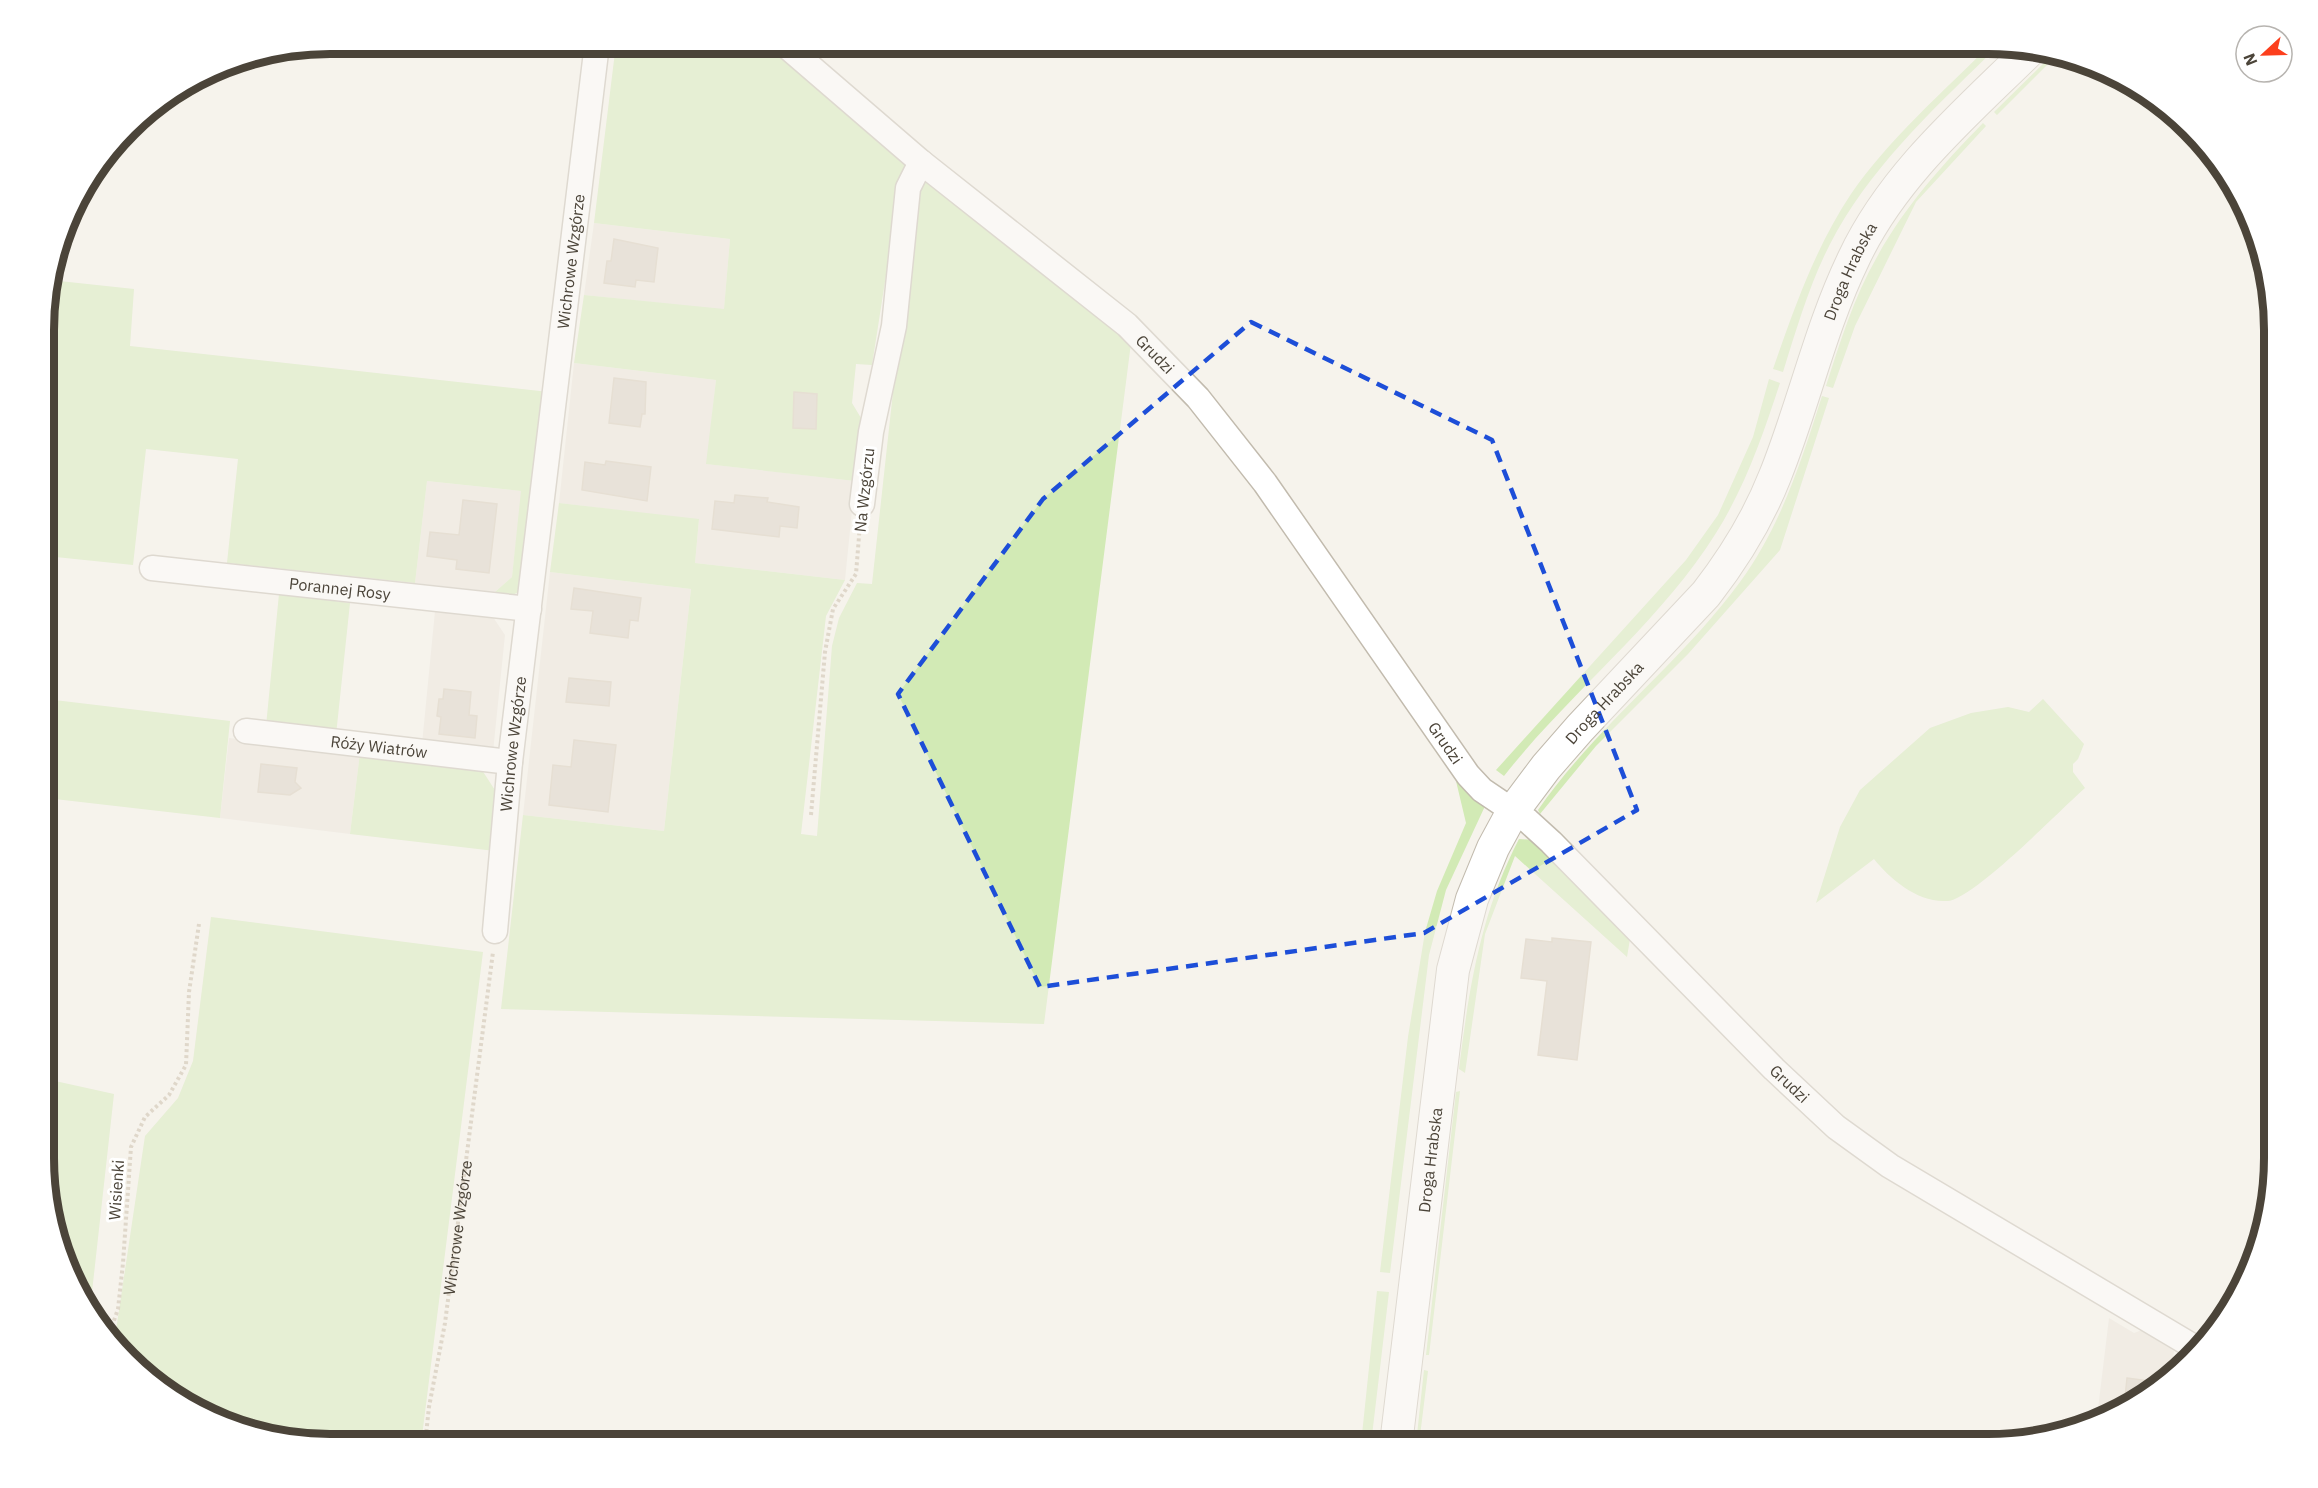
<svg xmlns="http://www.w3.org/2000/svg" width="2318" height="1488" font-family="'IBM Plex Sans',sans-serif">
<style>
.residential{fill:#eae5da}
.green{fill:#d2eab5}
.building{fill:#d8cfc1;stroke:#d3c7b4;stroke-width:1.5}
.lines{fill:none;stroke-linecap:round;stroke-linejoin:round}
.minor-casing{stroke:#c2bbae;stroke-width:27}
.tertiary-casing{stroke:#c2bbae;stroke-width:34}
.path{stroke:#c4b79f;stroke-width:4;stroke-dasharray:3 3;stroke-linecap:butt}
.minor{stroke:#fff;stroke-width:24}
.tertiary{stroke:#fff;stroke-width:32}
.marked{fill:none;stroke:#1d4ed8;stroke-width:4.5;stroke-dasharray:12 8;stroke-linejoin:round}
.labels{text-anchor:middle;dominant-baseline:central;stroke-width:6;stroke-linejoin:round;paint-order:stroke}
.street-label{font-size:16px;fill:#4b4439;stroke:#fff}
.rim{fill:none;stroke:#4b4439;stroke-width:8}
</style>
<rect width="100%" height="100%" fill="#f6f3ec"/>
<path class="residential" d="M594,223L730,239L724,310L584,295Z
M574,363L716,380L707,464L855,481L845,580L695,563L699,520L559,503Z
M427,481L522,491L512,577L495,592L415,583Z
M550,572L691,589L664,831L523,815Z
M435,611L493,617L505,635L493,752L422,744Z
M229,738L360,753L350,834L220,818Z
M2109,1318L2134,1333L2142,1330L2174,1351L2172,1368L2131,1406L2097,1417Z"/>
<path class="green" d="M616,44H772L908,161L898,198L872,365L856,364L852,403L861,418L855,481L706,464L716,380L574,363L584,295L724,309L730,239L594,223Z
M1991,44L1999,45C1940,103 1878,159 1837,231C1812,275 1798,324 1783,372L1773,369C1794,309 1815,248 1851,194C1888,140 1944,91 1991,44Z
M2053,54L2057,55L1997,115L1994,112Z
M1983,123L1986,126L1916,202L1855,326L1833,388L1826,386C1840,342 1854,297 1877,257C1905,206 1943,164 1983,123Z
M924,175L1035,260L1131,343L1044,1024L501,1009L523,815L664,831L691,589L550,572L559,503L699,519L695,563L845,580L826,616L801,834L817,836L832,646L839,618L857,583L872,584L915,191Z
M50,280L134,289L130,346L549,392L524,589L511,596L495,592L512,577L521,491L427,481L415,583L227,563L238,459L146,449L133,565L46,556V293Z
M1769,379L1780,383C1763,435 1745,487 1716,533C1659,624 1570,692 1504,776L1496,770L1686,560L1718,515L1753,437Z
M1822,396L1829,398L1780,550L1688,654L1596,746L1540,814L1538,810C1596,726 1680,664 1740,582C1781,526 1801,462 1822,396Z
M279,594L350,603L336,735L266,726Z
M46,699L230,721L220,818L46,798Z
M2043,699L2084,744L2078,759L2073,764V772L2085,788C2061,809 1973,900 1947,901C1918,903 1890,879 1874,859L1816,903L1840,827L1860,790L1930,728L1971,713L2008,707L2029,712Z
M360,753L480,767L502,801L495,851L350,834Z
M1456,781L1486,804L1446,890L1429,955L1390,1273L1380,1272L1408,1037L1425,932L1437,891L1466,823Z
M1519,839L1534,840L1630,939L1627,957L1515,856L1485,934L1465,1073L1459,1069C1469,988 1481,912 1519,839Z
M211,917L483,952L421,1444H330L238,1429L171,1396L115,1337L145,1136L178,1098L193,1061Z
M46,1079L114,1094L90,1310L82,1302L46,1195Z
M1460,1091L1429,1355H1426L1456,1092Z
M1377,1291L1389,1292L1371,1444H1361Z
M1424,1370L1428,1371L1419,1444H1416Z"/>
<path class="building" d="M614,239L658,248L654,282L636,280L635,287L604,283L607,261H611Z
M614,378L646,382L645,414H642L640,427L609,423Z
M794,392L817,394L816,429L793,428Z
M606,461L651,467L647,501L582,490L585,462L605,465Z
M735,495L768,498L767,502L799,507L797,528L780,526L779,537L712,529L715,501L734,503Z
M463,500L497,504L489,573L456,569L457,560L427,556L430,532L459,535Z
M574,588L641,598L638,621L630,620L628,638L590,633L593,611L571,609Z
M569,678L611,682L609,706L566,702Z
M444,689L471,692L469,715L477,716L475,738L439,734L441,717L437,716L439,699H443Z
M574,740L616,745L608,812L549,805L553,765L571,767Z
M261,764L297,768L295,782L301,788L290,795L258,792Z
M1552,938L1591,942L1577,1060L1538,1055L1547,981L1521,978L1526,939L1552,942Z
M2127,1378L2157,1382L2131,1406L2124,1408Z"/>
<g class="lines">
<defs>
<g id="minor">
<path id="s2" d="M784,44L921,162L1127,325L1198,398L1265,483L1468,775L1482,790L1528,821L1551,842L1774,1069L1836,1127L1890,1166L2194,1347"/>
<path d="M862,504L871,432L894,326L908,188L921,162"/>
<path id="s3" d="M152,568L529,609"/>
<path id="s4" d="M246,731L510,762"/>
<path id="s5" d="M495,931L510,762L597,44"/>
</g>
<g id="tertiary">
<path id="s6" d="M1396,1444L1453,970L1472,899L1493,848L1513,811L1546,767L1580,728L1706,594C1734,558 1758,519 1775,476C1804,404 1820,328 1854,258C1893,175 1966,113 2030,50"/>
</g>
</defs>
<use href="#minor" class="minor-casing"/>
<use href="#tertiary" class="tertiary-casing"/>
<g class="path">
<path d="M811,815L825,652L833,609L856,574L860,524"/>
<path d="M110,1332L118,1309L123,1263L131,1147L145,1117L169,1095L186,1065L189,992L199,924"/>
<path id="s1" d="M425,1444L429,1407L445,1323L493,952"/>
</g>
<use href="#minor" class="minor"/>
<use href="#tertiary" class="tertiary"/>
</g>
<path d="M0 0H2318V1488H0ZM1251,322L1492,440L1637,810L1424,933L1040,987L898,694L1043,499Z" fill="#f6f3ec" fill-opacity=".55" fill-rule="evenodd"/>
<path class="marked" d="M1251,322L1492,440L1637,810L1424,933L1040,987L898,694L1043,499Z"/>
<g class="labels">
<g class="street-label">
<text stroke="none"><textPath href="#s5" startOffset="674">Wichrowe Wzgórze</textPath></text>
<text stroke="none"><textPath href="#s6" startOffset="1294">Droga Hrabska</textPath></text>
<text stroke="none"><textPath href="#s2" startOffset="484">Grudzi</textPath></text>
<text transform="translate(864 490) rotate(-84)">Na Wzgórzu</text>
<text stroke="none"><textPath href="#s3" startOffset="189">Porannej Rosy</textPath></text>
<text stroke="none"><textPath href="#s6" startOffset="790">Droga Hrabska</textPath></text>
<text stroke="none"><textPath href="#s2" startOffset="970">Grudzi</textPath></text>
<text stroke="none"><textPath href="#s5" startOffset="188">Wichrowe Wzgórze</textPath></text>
<text stroke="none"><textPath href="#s4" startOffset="134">Róży Wiatrów</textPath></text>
<text stroke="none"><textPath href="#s2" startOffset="1456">Grudzi</textPath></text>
<text stroke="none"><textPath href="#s6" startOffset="286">Droga Hrabska</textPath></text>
<text transform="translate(116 1190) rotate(-86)">Wisienki</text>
<text stroke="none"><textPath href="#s1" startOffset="219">Wichrowe Wzgórze</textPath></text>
</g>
</g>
<path d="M0 0H2318V1488H0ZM330 54H1988A276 276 0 0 1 2264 330V1158A276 276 0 0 1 1988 1434H330A276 276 0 0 1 54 1158V330A276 276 0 0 1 330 54Z" fill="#fff" fill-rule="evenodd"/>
<path class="rim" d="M330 54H1988A276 276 0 0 1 2264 330V1158A276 276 0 0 1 1988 1434H330A276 276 0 0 1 54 1158V330A276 276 0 0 1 330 54Z"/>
<g transform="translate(2264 54) rotate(248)"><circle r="28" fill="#ffffff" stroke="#b7b4b0" stroke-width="1.5"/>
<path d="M0-4.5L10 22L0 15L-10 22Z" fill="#fc3f1d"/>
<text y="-9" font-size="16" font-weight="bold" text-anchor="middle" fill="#4b4439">N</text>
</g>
</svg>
